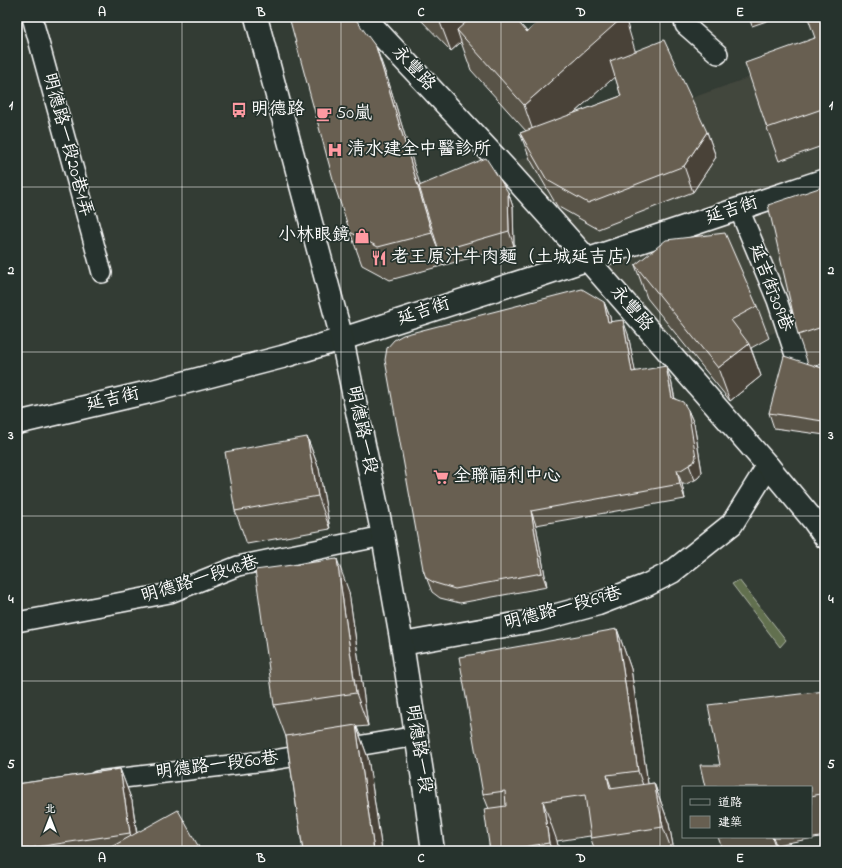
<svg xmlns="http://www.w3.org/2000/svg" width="842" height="868" font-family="'Indie Flower','LXGW WenKai TC',sans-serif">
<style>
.built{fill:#43463d}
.green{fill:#626f50;stroke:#b0b7a8}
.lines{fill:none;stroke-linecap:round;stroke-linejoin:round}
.lane-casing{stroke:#fff;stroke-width:22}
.street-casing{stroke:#fff;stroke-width:25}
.secondary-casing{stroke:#fff;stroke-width:25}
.lane{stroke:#26332d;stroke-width:19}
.street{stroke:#26332d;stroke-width:22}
.secondary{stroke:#26332d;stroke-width:22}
.wall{fill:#595246;stroke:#fff;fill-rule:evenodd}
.shaded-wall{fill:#484239;stroke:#fff}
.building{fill:#675f51;stroke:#fff}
.grid{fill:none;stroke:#fff;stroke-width:1;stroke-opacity:0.55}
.labels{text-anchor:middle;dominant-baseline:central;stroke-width:3.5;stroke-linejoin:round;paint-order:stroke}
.street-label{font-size:18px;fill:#fff;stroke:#26332d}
.poi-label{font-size:18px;fill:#fff;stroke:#26332d;text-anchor:start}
.neatline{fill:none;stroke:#fff;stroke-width:1.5}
.grid-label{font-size:13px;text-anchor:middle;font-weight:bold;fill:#fff}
</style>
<rect width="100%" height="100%" fill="#333c34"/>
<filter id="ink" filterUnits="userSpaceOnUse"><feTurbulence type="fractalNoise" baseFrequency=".025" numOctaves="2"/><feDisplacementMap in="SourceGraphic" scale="8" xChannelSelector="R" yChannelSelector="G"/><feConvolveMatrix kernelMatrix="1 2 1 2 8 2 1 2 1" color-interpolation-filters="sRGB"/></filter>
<g filter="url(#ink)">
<path class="built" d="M825,50V314L686,365L511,163Z"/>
<path class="green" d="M739,580L786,640L780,647L732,584Z"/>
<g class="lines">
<defs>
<path id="lane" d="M32,17L102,273
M683,17L685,25L718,54
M739,209L777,300L799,367
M17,622L170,593L238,566L383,536
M98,781L273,760L417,736"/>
<path id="street" d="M17,423L149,392L282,357L342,339L541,275L825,180
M402,644L538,620L598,604L647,585L672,572L732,524L768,466"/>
<path id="secondary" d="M256,17L342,339L383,536L402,644L425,792L433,851
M364,17L509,172L587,259L768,466L813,520L825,537"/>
</defs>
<use href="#lane" class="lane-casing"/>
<use href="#street" class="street-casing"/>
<use href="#secondary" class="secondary-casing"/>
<use href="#lane" class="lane"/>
<use href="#street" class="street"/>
<use href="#secondary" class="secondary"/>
</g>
<path class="wall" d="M418,17H514L527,32L635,51L707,132L716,157L693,192L598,229L557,206L530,159L520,133L526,131L471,70L461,42L451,51ZM615,76L621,96L573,114Z
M749,17H778L752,26Z
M825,17V145L779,161L767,128Z
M388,80L420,186L508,192L513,207L514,246L390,280L362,265L350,232Z
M825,186V363L816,366L825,369V435L774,428L769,413L808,364L798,335Z
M635,265L757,306L769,338L751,348L761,376L730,401L647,298Z
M604,302L610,317L611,322L628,334L635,371L671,380L675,399L688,410L694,424L702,472L699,477L695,480L686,484H682L685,499L536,525L547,587L460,603L440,598L432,592L423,569Z
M307,437L319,469L330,529L247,544L235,511Z
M349,592L368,726L357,727L368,758L382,851H303L286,737L274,705Z
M617,629L631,669L648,784L654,783L669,824L674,851H595L590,836L557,841L559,851H490L489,809L483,794Z
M825,691V836L776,845L777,851H723L718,837H811V787L720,765Z
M120,769L132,801L137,833L201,851H17V784Z"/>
<path class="shaded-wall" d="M438,17H486L457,30L461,42L451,51Z
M622,17H625L637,57L538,145L524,105Z
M376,47L388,80L440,250L439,251L444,265L432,233Z
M707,132L716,157L693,192L684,166Z
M508,192L513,207L514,246L509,231Z
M604,302L610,317L613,337L608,322Z
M623,320L628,334L638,386L632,372Z
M749,344L761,376L730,401L718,368Z
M666,366L671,380L677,412L672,398Z
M688,410L694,424L702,472L699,477L695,480L689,465Z
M825,415V426L823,421Z
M307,437L319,469L330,529L318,496Z
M677,470L682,484L685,499L680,484Z
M531,511L536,525L547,587L542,573Z
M337,559L349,592L368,726L356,693Z
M617,629L631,669L652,811L638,771Z
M356,725L368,758L382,851H374Z
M120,769L132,801L139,851H136L130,833Z
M607,775L621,815L610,789Z
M654,783L669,824L674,851H672L663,827Z
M543,801L557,841L559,851H552L549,843Z
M772,837H773L776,845L777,851Z"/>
<path class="building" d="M289,17H354L376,47L432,233L378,247L350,232L336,190Z
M472,17H514L527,32L544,17H622V18L524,105L457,30Z
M812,17H825V108L767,128L745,63L815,38L808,18Z
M664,40L707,132L684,166L588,203L547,180L520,133L621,96L610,61Z
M486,158L508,192L509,231L439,251L419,186Z
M825,186V326L798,335L768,205Z
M725,233L757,306L731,320L749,344L718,368L635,265L666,240Z
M582,289L604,302L608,322L623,320L632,372L666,366L672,398L683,402L688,410L696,457L694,462L689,465L681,470H677L680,484L531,511L542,573L455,589L435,583L426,578L423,569L385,360L387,348L394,340L403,335Z
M784,356L825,369V415L823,421L769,413Z
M307,437L318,496L235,511L225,452Z
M825,470V478L822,472Z
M337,559L356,693L274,705L255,570Z
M617,629L638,771L607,775L610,789L654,783L663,827L591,838L585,795L543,801L549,843L497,851H490L484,809L506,806L505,791L483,794L459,657Z
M825,691V793L811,796V787H705L700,765H720L708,705Z
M356,725L374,851H303L286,736Z
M120,769L130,833L17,850V784Z
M178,810L201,851H104Z"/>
</g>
<path class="grid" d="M182,17V851M341,17V851M501,17V851M660,17V851M17,187H825M17,352H825M17,516H825M17,681H825"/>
<defs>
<symbol id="bus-bare" viewBox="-9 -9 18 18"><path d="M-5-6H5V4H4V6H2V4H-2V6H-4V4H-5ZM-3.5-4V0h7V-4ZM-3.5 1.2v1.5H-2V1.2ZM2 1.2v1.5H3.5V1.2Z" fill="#ff9aa2" stroke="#26332d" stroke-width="2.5" paint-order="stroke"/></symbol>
<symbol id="cafe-bare" viewBox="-9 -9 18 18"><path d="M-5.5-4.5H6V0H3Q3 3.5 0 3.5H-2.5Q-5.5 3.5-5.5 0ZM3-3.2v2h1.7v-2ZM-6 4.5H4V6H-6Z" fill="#ff9aa2" stroke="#26332d" stroke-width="2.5" paint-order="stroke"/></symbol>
<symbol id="hospital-bare" viewBox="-9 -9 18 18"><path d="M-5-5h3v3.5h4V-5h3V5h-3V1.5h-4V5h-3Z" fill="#ff9aa2" stroke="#26332d" stroke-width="2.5" paint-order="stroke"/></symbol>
<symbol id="shop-bare" viewBox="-9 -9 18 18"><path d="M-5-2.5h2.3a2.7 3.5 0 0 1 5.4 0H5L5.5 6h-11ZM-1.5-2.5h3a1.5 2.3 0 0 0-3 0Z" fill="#ff9aa2" stroke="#26332d" stroke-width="2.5" paint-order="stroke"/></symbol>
<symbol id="restaurant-bare" viewBox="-9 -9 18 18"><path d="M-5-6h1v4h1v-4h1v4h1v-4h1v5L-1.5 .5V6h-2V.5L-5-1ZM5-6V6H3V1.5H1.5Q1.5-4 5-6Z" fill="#ff9aa2" stroke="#26332d" stroke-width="2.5" paint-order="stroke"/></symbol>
<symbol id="supermarket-bare" viewBox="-9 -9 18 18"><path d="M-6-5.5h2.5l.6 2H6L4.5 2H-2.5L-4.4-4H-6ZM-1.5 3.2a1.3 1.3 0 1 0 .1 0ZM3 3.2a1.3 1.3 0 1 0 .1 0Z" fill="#ff9aa2" stroke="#26332d" stroke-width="2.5" paint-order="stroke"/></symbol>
</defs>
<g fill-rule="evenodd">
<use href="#bus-bare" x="228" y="99" width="22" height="22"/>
<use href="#cafe-bare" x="313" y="103" width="22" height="22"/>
<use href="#hospital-bare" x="324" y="139" width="22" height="22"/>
<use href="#shop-bare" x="351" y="225" width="22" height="22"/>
<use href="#restaurant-bare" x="368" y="247" width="22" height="22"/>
<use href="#supermarket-bare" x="430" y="466" width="22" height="22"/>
</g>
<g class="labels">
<g class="street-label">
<text transform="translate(413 69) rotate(47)">永豐路</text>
<text transform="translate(67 145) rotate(75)">明德路一段20巷1弄</text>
<text transform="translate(732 211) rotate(-18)">延吉街</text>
<text transform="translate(770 288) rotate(69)">延吉街309巷</text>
<text transform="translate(631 309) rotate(49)">永豐路</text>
<text transform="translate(424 312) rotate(-18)">延吉街</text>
<text transform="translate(113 400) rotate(-13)">延吉街</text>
<text transform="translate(361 430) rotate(78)">明德路一段</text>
<text transform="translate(200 580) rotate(-17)">明德路一段48巷</text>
<text transform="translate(563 609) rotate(-15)">明德路一段69巷</text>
<text transform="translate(418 749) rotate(81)">明德路一段</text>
<text transform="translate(217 766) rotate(-7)">明德路一段60巷</text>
</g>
<g class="poi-label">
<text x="251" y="110">明德路</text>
<text x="336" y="114">50嵐</text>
<text x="347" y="150">清水建全中醫診所</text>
<text x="350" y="236" text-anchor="end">小林眼鏡</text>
<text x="391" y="258">老王原汁牛肉麵（土城延吉店）</text>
<text x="453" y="477">全聯福利中心</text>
</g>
</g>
<rect width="842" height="868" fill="none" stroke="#26332d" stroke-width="44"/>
<rect x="682" y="786" width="130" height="52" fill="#26332d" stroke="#7d8581"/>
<rect x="690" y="799" width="20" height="6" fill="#26332d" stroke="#7d8581"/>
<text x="718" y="806" font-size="12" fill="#ffffff">道路</text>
<rect x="690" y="816" width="20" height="12" fill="#675f51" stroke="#7d8581"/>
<text x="718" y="826" font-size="12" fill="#ffffff">建築</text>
<g transform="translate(50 818)" stroke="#26332d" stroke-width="3" paint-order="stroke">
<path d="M0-3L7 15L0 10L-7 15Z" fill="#ffffff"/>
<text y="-6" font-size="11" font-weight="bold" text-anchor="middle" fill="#ffffff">北</text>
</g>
<rect x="22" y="22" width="798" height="824" class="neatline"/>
<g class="grid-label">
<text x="102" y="16">A</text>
<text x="261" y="16">B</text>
<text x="421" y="16">C</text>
<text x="581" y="16">D</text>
<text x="740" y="16">E</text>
<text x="11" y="109">1</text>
<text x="831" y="109">1</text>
<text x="11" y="274">2</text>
<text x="831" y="274">2</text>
<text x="11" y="439">3</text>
<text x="831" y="439">3</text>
<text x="11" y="603">4</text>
<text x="831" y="603">4</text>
<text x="11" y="768">5</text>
<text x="831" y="768">5</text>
<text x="102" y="862">A</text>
<text x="261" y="862">B</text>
<text x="421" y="862">C</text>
<text x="581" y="862">D</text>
<text x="740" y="862">E</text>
</g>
</svg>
